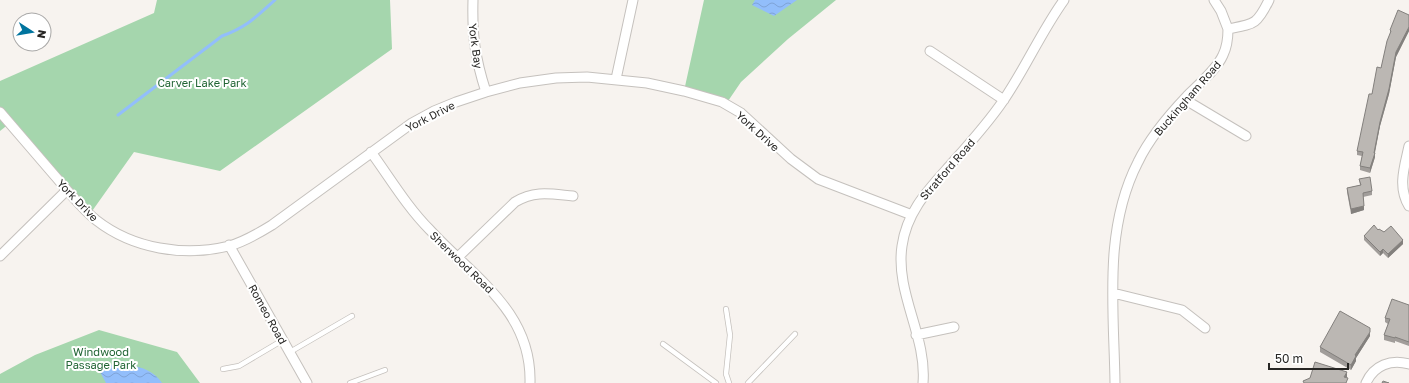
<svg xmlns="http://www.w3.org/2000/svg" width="1409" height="383" font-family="'Golos Text',sans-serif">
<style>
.park{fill:#a5d6ad}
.water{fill:url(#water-waves)}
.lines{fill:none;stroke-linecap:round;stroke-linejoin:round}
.stream{stroke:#92befb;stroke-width:3}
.lane-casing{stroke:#c5c1bd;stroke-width:6}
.street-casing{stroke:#c5c1bd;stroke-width:11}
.lane{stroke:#fff;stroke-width:4.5}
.street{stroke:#fff;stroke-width:9}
.wall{fill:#a19d9a}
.shaded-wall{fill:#83807d}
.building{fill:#bbb7b3;stroke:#83807d}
.labels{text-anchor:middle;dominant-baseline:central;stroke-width:4;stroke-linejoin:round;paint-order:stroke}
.street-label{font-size:11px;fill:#272624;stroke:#fff}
.park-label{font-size:11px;fill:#226535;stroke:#fff}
</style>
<defs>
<pattern id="water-waves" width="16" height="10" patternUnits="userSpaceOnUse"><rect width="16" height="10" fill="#92befb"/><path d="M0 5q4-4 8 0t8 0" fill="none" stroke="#7ea3d7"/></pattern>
</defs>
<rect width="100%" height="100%" fill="#f7f3ef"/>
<path class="park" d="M157,0H390L392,49L220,171L134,152L90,214L10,123L0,131V81L154,13Z
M704,0H836L788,39L741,82L726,104L684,91Z
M99,330L177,352L200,383H0V374L35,355Z"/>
<path class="water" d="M755,0H797L774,16L752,5Z
M111,365C129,364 151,366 162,383H106L99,370L102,367Z"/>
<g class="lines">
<path class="stream" d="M118,115L222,36C247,27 256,17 275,0"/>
<defs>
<path id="lane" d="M726,309L730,335L726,374L729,383
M663,344L716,383
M290,352L352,316
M223,369L239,366L283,340
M350,383L385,370
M748,383L795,334"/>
<path id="street" d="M473,0C472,35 475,58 486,92
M1214,0L1221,11L1228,29
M930,51L1004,100
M616,79L633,0
M1184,99L1246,136
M0,112C18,133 37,155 55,176C68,191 81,208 96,220C133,249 184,257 229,246C244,242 259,233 272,225L412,123L434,111L456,102L486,92L520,83L556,78L587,77L647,83L684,91L722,102L741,113L791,159L818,179L912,215
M1409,146C1405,165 1397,187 1409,206
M371,152C390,178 407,207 430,230C473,277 532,311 530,383
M229,245L307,383
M0,256L67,190
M457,258L515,202C535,190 551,194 573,196
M1113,293L1182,310L1205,328
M916,335L954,327
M923,383C927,336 895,293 902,246C907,210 930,188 953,162C970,143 988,123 1003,101C1025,69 1041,32 1064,0
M1115,383C1114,309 1103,230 1138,162C1150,137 1168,116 1187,96C1198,85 1217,69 1223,55C1227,47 1228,38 1228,29C1254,24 1257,25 1269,0
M1366,383C1374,365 1391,359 1409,364"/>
</defs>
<use href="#lane" class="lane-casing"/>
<use href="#street" class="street-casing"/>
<use href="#lane" class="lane"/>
<use href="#street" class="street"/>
</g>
<path class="wall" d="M1409,15V31L1396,57L1389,94L1380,126L1375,153V157L1370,173L1360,170V166L1362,156L1357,155V151L1372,94L1381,68L1390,34V30Z
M1359,179L1372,191V195L1363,197L1364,210L1351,214L1347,192V188L1360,185Z
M1378,230L1384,232L1403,244L1388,258L1383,253L1380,256L1364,240V236Z
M1409,305V346L1395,341V343L1384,340V335L1388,324L1385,322V318Z
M1370,336L1356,358V361L1351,370L1320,352V347Z"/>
<path class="shaded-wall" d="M1409,23V31L1396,57L1389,94L1380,126L1374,156L1375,153V157L1370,173V168L1380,122L1396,52Z
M1364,206V210L1351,214V209Z
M1403,240V244L1388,258V254Z
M1383,249V253L1380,256V252Z
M1370,332V336L1356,358V361L1351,370V365L1355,355Z
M1347,372V377L1344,382V377Z"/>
<path class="building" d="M1398,10L1409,15V27L1396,52L1389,89L1380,122L1374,153H1375L1370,168L1360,166L1363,152L1357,151L1369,94H1372L1377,67L1381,68L1387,41L1391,31L1390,30Z
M1370,177L1372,191L1363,193L1364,206L1351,209L1347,188L1361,185L1359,179Z
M1374,225L1378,230L1379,229L1384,232L1391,226L1403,240L1388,254L1383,249L1380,252L1364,236Z
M1392,299L1409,305V342L1395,337V338L1384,335L1390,319L1385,318Z
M1340,311L1370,328V332L1355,355L1356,356L1351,365L1320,347Z
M1315,362L1347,372L1344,377L1348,378L1346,383H1304L1303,381L1310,378Z
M1383,381L1389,383H1382Z"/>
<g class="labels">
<g class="street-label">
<text transform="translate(476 46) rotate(82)">York Bay</text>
<text transform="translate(1187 98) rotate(-49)">Buckingham Road</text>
<text transform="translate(430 116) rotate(-27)">York Drive</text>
<text transform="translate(758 131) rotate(42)">York Drive</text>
<text transform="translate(947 169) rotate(-49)">Stratford Road</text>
<text transform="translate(78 200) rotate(46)">York Drive</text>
<text transform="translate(462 262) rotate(44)">Sherwood Road</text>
<text transform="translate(268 314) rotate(61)">Romeo Road</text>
</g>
<g class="park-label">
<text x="202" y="82">Carver Lake Park</text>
<text x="101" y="351">Windwood<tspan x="101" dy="13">Passage Park</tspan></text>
</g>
</g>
<g transform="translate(32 32) rotate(102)"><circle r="19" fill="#ffffff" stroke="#a9a8a7"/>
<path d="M0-3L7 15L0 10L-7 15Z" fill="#00749e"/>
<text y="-6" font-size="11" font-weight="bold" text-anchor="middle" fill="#272624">N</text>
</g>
<path d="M1269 363v6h79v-6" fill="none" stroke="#272624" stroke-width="2"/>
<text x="1275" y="363" font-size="12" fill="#272624" stroke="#ffffff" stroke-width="3" paint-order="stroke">50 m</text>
</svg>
